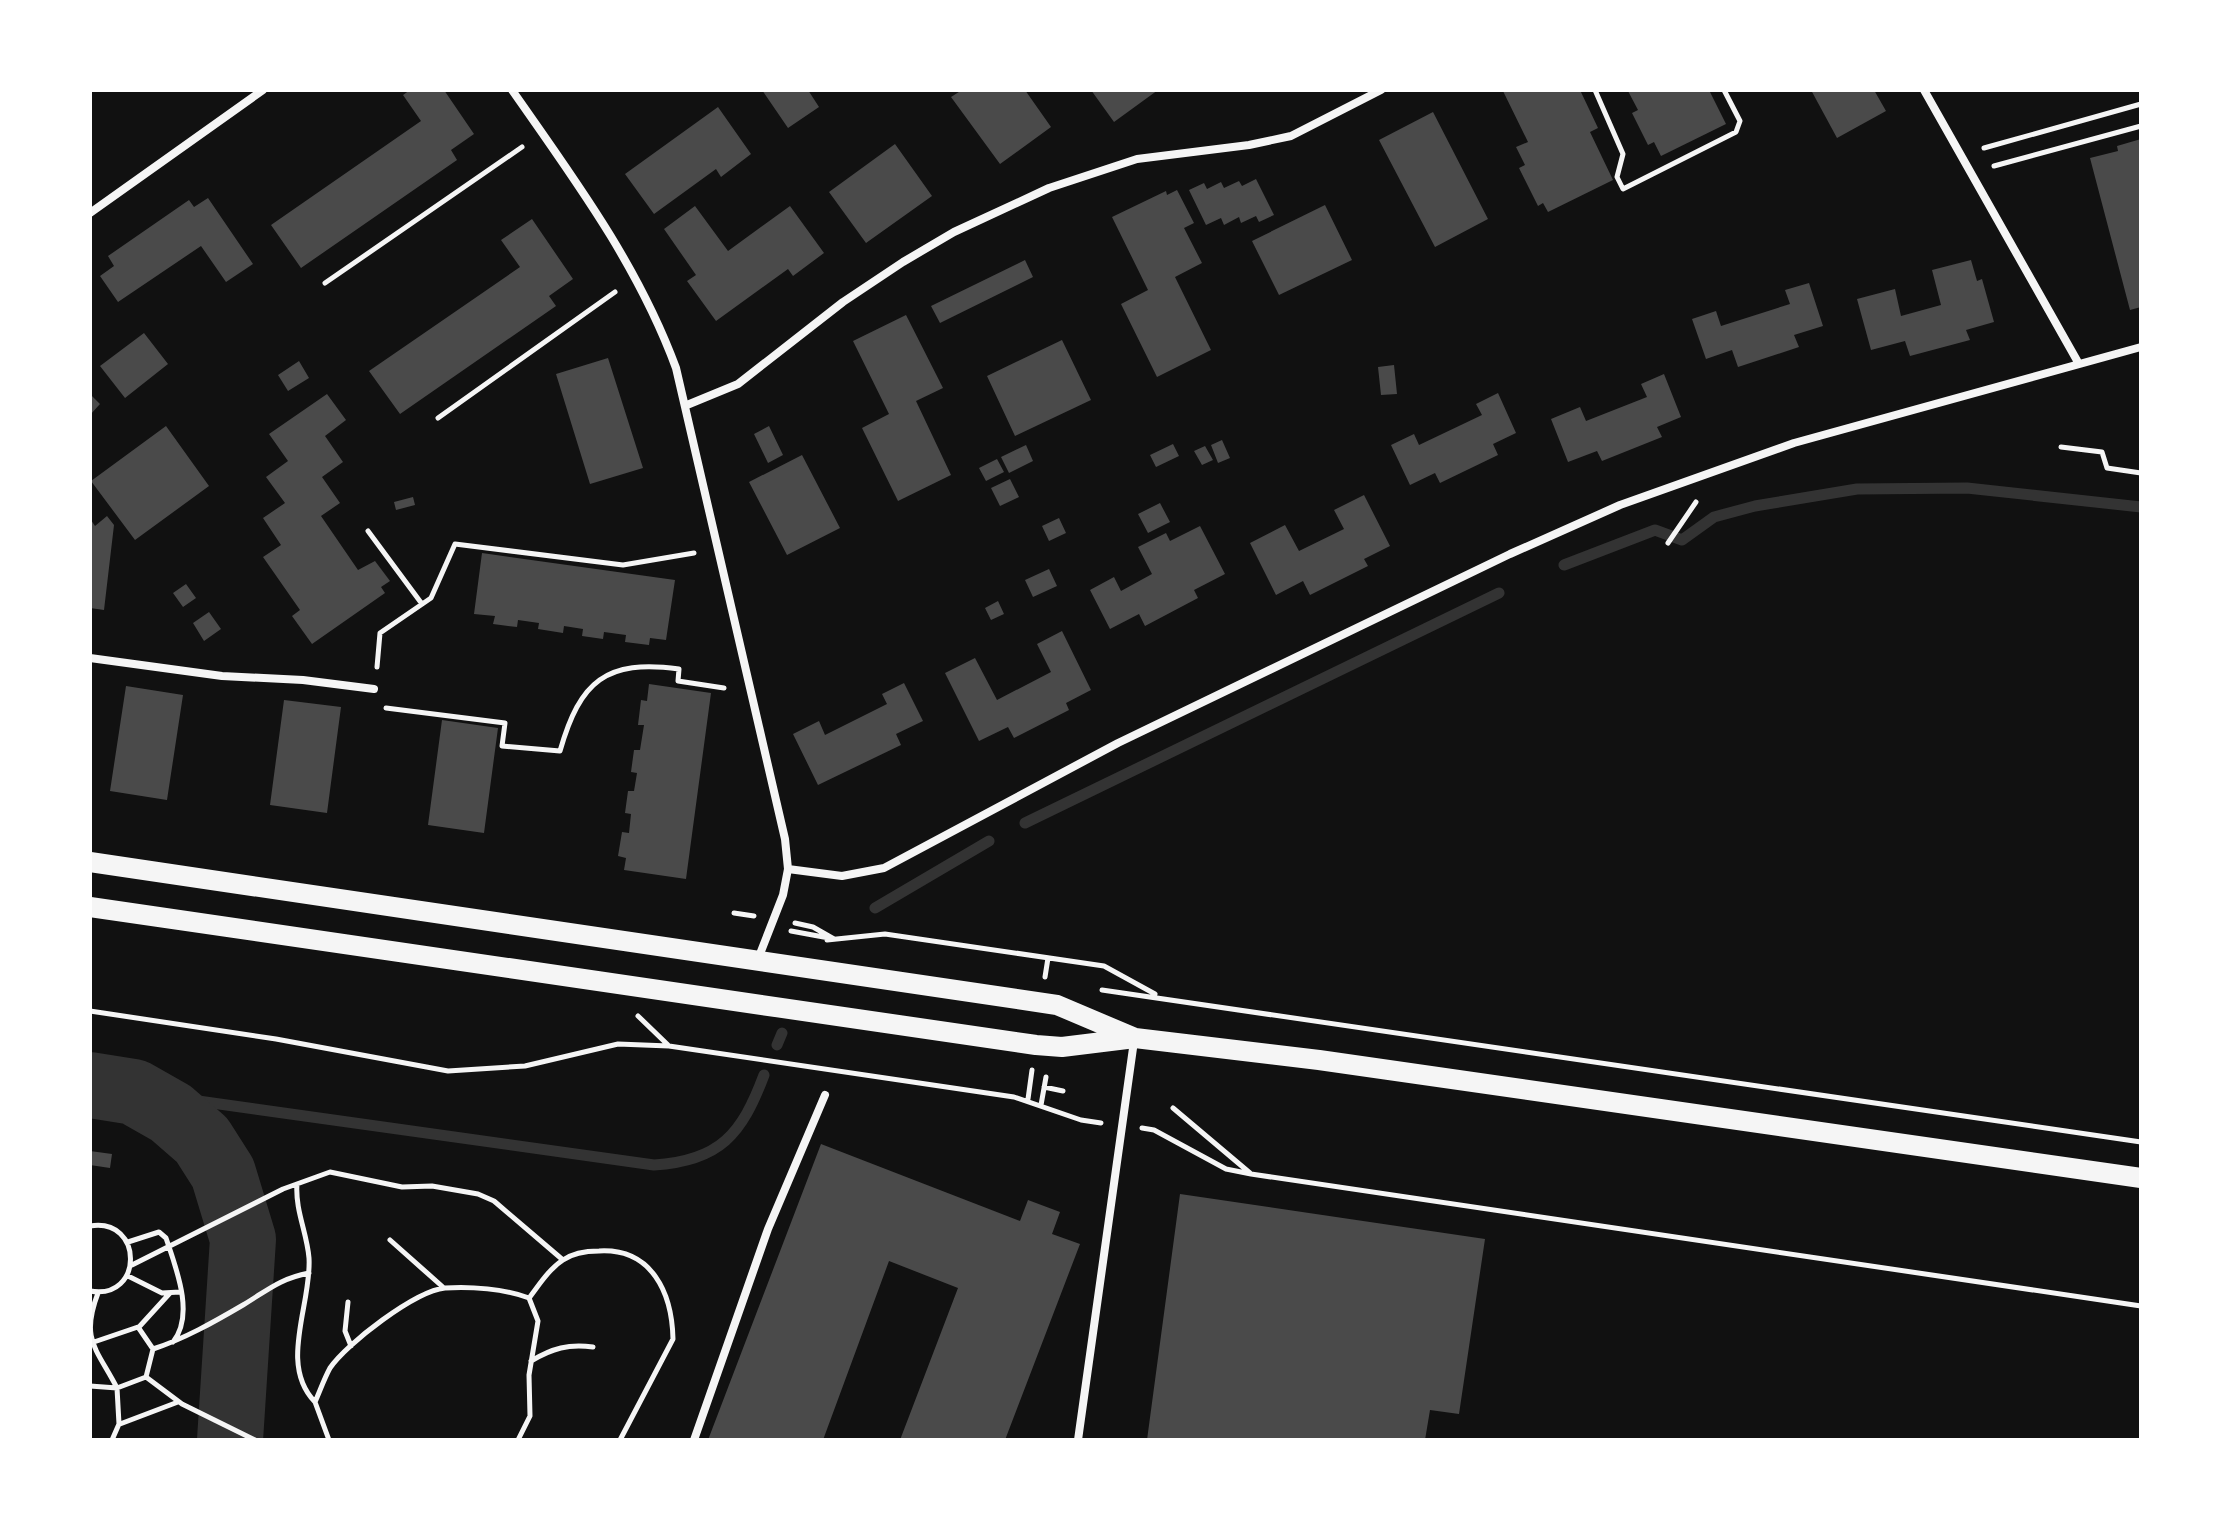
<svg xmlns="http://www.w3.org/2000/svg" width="2231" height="1530" font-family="'DejaVu Sans',sans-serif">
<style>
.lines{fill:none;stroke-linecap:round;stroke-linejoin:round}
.stream{stroke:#333;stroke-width:11}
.river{stroke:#333;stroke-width:66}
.building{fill:#4a4a4a}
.path{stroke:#f5f5f5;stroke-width:5}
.minor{stroke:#f5f5f5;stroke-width:8}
.primary{stroke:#f5f5f5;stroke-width:20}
</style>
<rect width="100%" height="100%" fill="#111"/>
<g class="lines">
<path class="stream" d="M1564,565L1655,530L1682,540L1714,517L1755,506L1857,489L1967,488L2141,507
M1025,823L1499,593
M875,908L989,841
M777,1045L782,1033
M134,1092L654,1165C720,1161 742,1134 764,1075"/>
<path class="river" d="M90,1085L134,1092L171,1113L202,1140L223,1173L243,1239L230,1440"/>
</g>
<path class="building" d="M410,90H444L474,134L451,150L457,160L301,268L271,225L421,121L403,95Z
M762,90H808L819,107L788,128Z
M962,90H1025L1051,127L1000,164L951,97Z
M1091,90H1158L1114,122Z
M1580,90L1598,128L1590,132L1613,180L1548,212L1543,203L1538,206L1519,168L1525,165L1516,147L1528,142L1503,91Z
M1631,90H1709L1726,124L1661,156L1654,142L1648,145L1632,113L1638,110L1628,91Z
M1811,90H1874L1886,111L1837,138Z
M718,107L751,154L721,177L716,169L654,214L625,174Z
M1433,112L1488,219L1435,247L1379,140Z
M2141,139V307L2130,310L2090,158L2118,151L2117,146Z
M895,144L932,196L866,243L829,192Z
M1256,179L1274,215L1259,222L1256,216L1241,223L1239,217L1224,225L1221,218L1206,225L1189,190L1204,183L1207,189L1221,182L1224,188L1239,181L1242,186Z
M1177,190L1194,223L1184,228L1202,263L1175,277L1211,350L1157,377L1121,304L1148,290L1112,217L1166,191L1167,195Z
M208,198L253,264L226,282L201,246L118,302L100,276L114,266L108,256L189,200L194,207Z
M1325,205L1352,260L1279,295L1252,241Z
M695,206L728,251L790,206L824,253L793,276L788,269L716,321L687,281L696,275L664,229Z
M532,219L573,279L549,296L556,306L400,414L369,371L520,267L501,240Z
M1025,260L1033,277L940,323L931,306Z
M1971,260L1977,281L1982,279L1994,322L1966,330L1970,340L1910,356L1905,341L1871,350L1857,299L1895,289L1901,316L1941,305L1932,270Z
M1809,283L1823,326L1794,335L1799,347L1738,367L1732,350L1706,359L1692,319L1716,311L1721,326L1790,304L1785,290Z
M906,315L943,388L916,401L951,475L898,501L862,428L889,414L853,341Z
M144,333L168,364L125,398L100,366Z
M1062,340L1091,400L1015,436L987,376Z
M608,358L643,468L590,484L556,374Z
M299,361L309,378L288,391L278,375Z
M1394,365L1397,394L1381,395L1378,367Z
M1664,374L1681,417L1657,427L1662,437L1602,461L1597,451L1568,462L1551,419L1580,407L1586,421L1647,397L1641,384Z
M1498,393L1516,433L1493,444L1498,455L1440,483L1435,473L1410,485L1391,445L1414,434L1419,445L1482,415L1476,404Z
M90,394L100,404L90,415Z
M327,394L346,420L325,436L343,462L322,477L340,503L321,516L358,570L375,561L390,581L381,587L385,593L312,644L292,616L300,610L263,557L281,545L263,518L285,503L266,477L288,461L269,434Z
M166,426L209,486L135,540L91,481Z
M769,426L783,455L768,463L754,434Z
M1222,440L1230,458L1218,463L1211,445Z
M1173,444L1179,456L1156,467L1150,455Z
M1026,445L1033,461L1009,473L1001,457Z
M1205,446L1213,460L1202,465L1194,451Z
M802,455L840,528L787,555L749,482Z
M997,459L1004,472L986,481L979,468Z
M1010,479L1019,497L1000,506L991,488Z
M1364,495L1390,546L1364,559L1368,566L1310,595L1303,581L1276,595L1250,543L1285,525L1299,551L1344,529L1334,510Z
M413,497L415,505L396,510L394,502Z
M1160,503L1170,522L1148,533L1138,514Z
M107,516L114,525L104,610L90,608L91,520L95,526Z
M1059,518L1066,533L1049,541L1042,526Z
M1200,526L1225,574L1194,590L1198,598L1145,626L1139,614L1110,629L1090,590L1114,577L1121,591L1152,574L1138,547L1166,533L1170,541Z
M482,553L675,580L666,640L650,638L649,645L625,642L626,635L604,632L603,639L582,636L583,629L564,626L563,633L538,629L539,623L518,620L517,627L493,624L495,616L474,614Z
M1049,569L1057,586L1033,597L1025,580Z
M186,584L196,598L183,607L173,593Z
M998,601L1004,614L991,620L985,608Z
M209,612L221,629L204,641L193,623Z
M1062,631L1091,690L1066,703L1069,710L1014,738L1008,727L979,741L945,673L975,658L997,700L1051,672L1037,644Z
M904,683L923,721L896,734L901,745L818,785L793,734L819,721L825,735L887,704L882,694Z
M649,684L711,693L686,879L624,870L626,858L618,856L622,832L629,833L631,814L625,813L628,791H634L637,773L631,772L634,750H640L644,725H638L641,700L647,701Z
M126,686L183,695L167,800L110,791Z
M284,700L341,707L327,813L270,805Z
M442,720L498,728L484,833L428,825Z
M821,1144L1020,1221L1028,1200L1060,1212L1052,1234L1080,1244L1005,1440H900L958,1288L889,1261L823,1440H708Z
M90,1151L112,1154L110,1168L90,1165Z
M1180,1194L1485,1239L1459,1414L1430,1410L1425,1440H1147Z"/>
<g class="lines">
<path class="path" d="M1595,90L1623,154L1617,177L1623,189L1736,132L1740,121L1724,90
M1984,148L2141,104
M1994,166L2141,126
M325,283L522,147
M438,418L615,292
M2061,447L2102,452L2107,468L2141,473
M368,531L422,604
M1668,543L1696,502
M377,667L380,633L431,598L455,544L623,565L694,553
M386,708L505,723L502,746L560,751C580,681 606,659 679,669L678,681L724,688
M734,913L754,916
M795,923L813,927L834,939
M791,931L829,938
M827,940L885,934L1104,966L1155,994
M1045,977L1048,958
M1102,990L2141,1142
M90,1011L276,1039L448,1071L525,1066L618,1044L669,1046L1014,1097L1081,1120L1101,1123
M638,1016L668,1045
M1044,1087L1063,1091
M1028,1099L1032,1070
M1041,1105L1046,1077
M1173,1108L1250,1173
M1142,1128L1154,1130L1226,1169L1251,1174L2141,1306
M297,1184C295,1210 307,1233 309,1258C312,1304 278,1364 315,1402
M90,1226C144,1217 144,1301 90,1291
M390,1240L444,1288
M128,1242L159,1232L166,1238C176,1268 195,1315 173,1342
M132,1265L283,1189L330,1172L402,1187L432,1186L478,1194L494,1201L563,1260
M128,1276L162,1293L180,1292
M98,1293C80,1340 97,1349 117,1388L146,1377L182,1404L255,1440
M529,1298C539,1285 549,1269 563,1260C573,1253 587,1251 599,1251C652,1248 672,1293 673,1339L620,1440
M348,1302L345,1331L351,1346
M139,1327L170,1293
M91,1343L138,1327L153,1349C184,1339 214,1322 243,1305C268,1290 279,1279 309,1273
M531,1361C553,1348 568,1344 593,1347
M146,1377L153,1349
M90,1386L117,1388L119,1424L112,1440
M120,1424L178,1402
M329,1440L315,1402C320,1391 324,1379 330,1368C346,1344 415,1291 445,1288C470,1286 505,1289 529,1298L538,1321L529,1375L530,1416L518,1440"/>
<path class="minor" d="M512,90C575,180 638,265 676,368L785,839L788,869
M1924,90L2079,364
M90,213L263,90
M687,405L738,384L843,302L903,262L954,232L1049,188L1137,159L1249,145L1291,136L1381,90
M90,658L222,676L303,680L374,689
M758,959L783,895L788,869L842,876L884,868L1118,743L1510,554L1620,505L1794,443L2141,347
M694,1440L768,1229L825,1095
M1078,1440L1134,1041"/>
<path class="primary" d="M90,862L1057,1005L1135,1038
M90,907L1036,1045L1062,1047L1135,1038L1319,1060L2141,1178"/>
</g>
<rect width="2231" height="1530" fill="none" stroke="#ffffff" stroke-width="184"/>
</svg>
